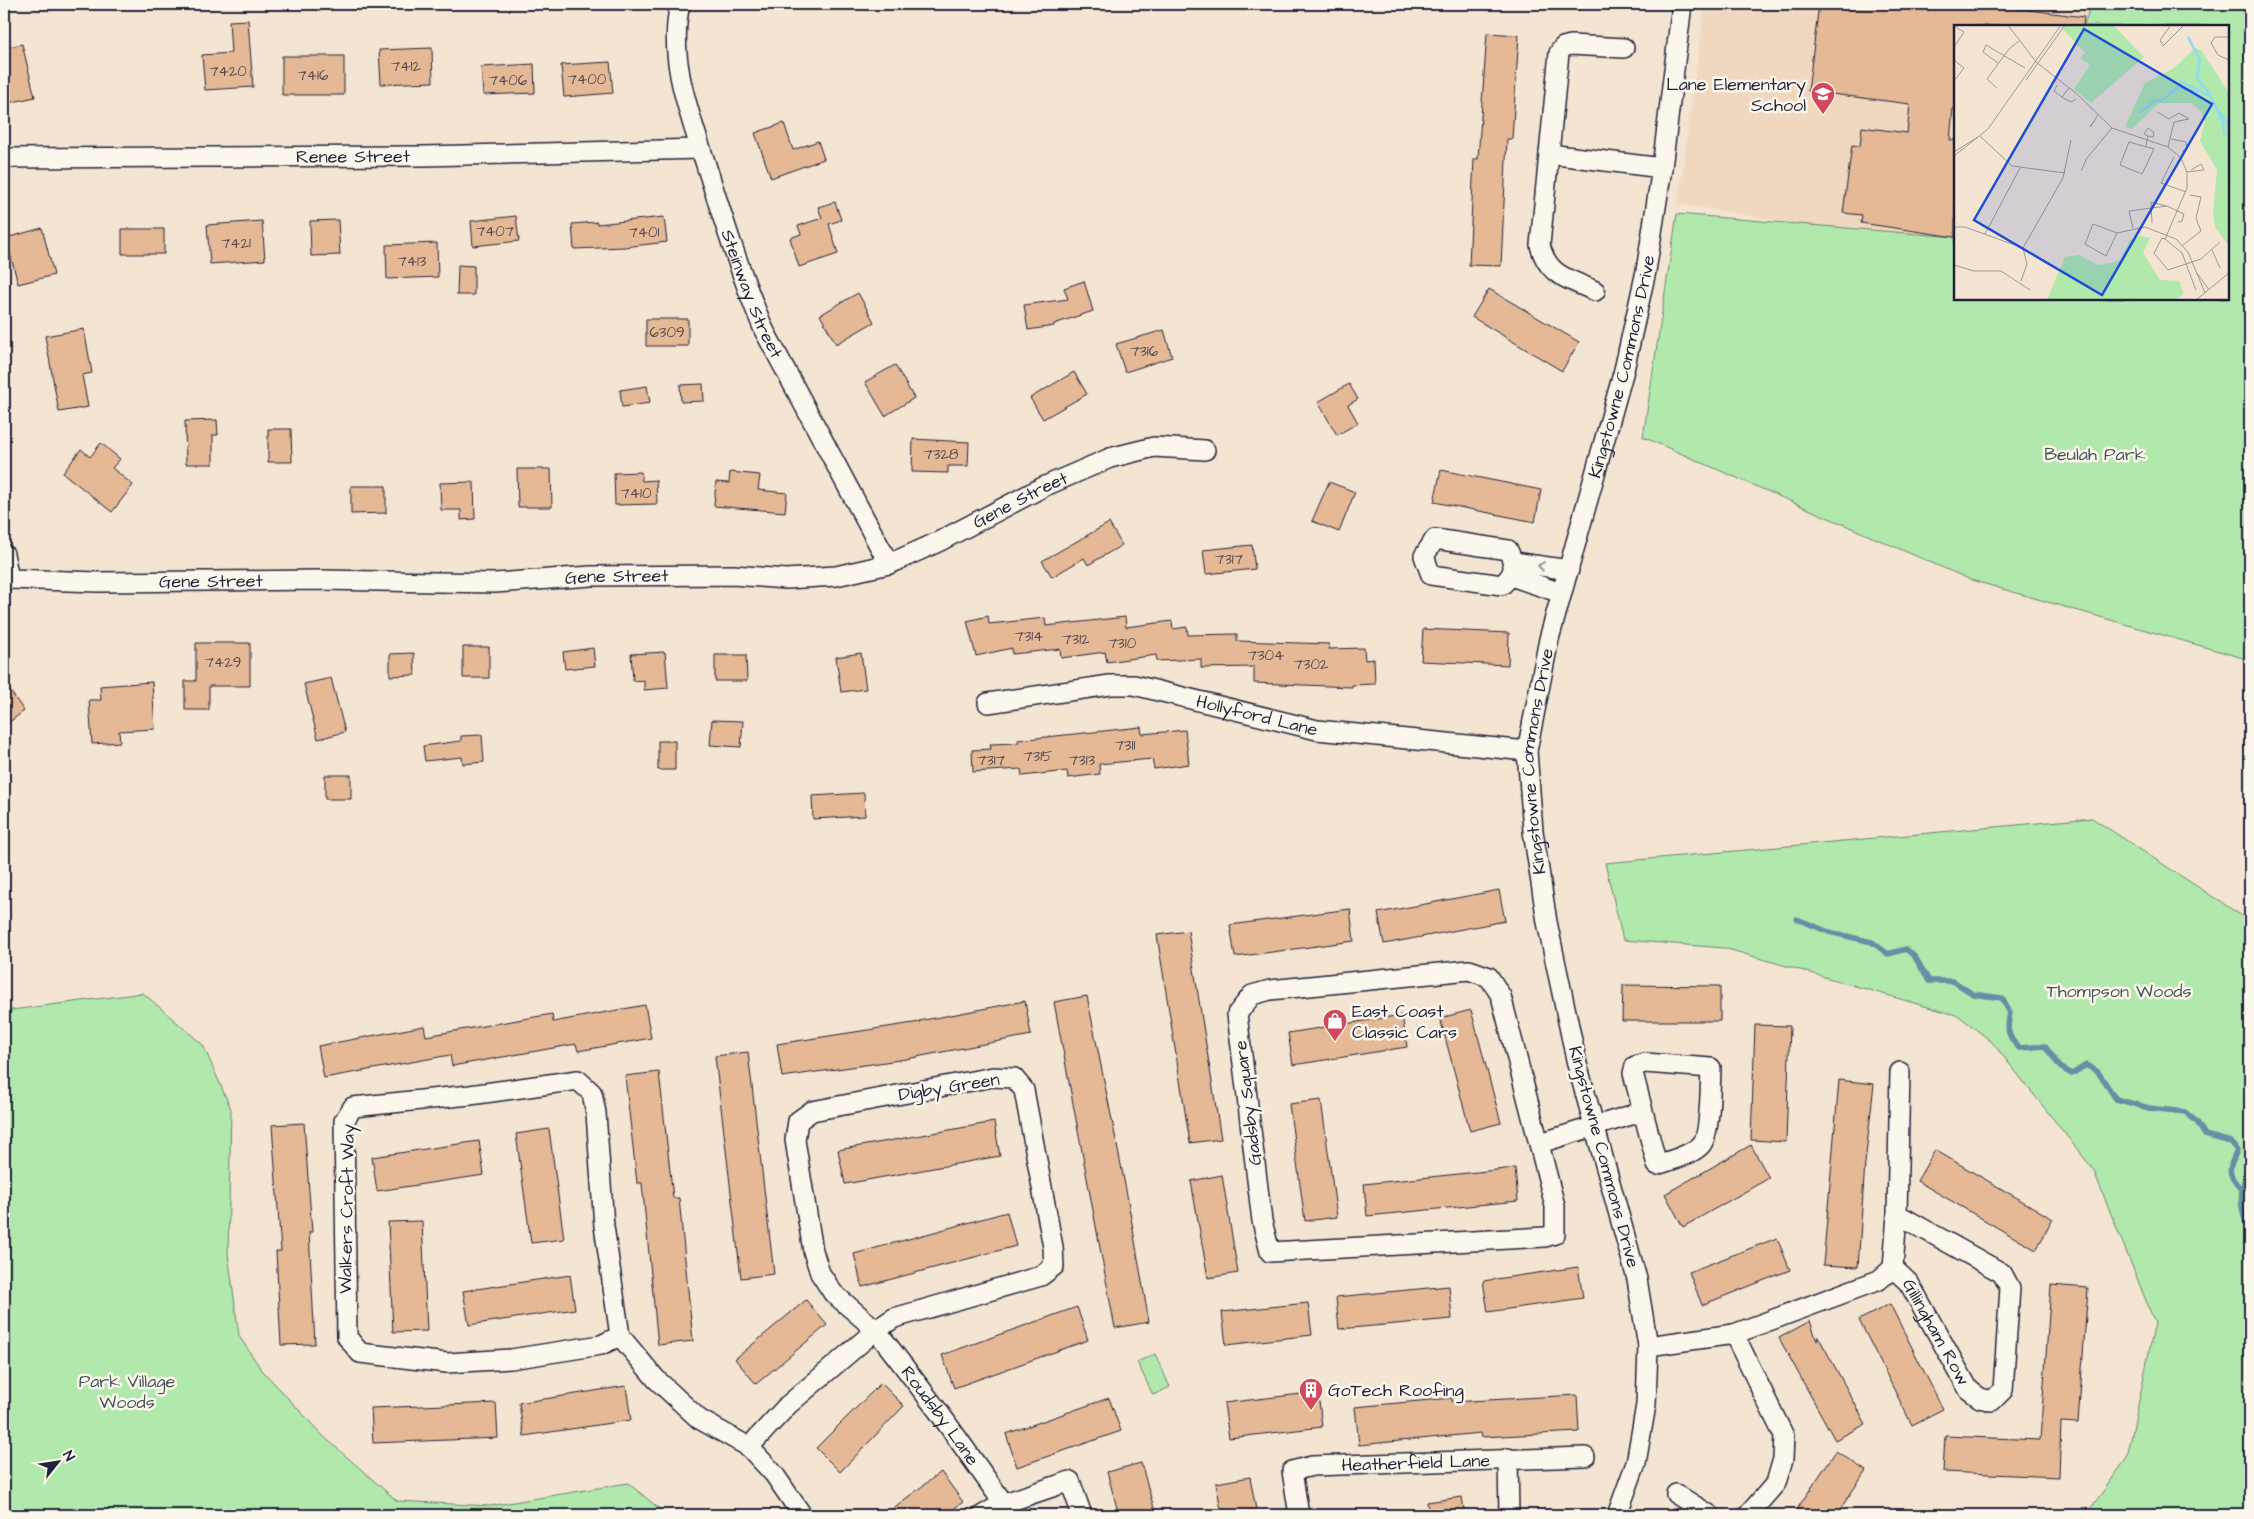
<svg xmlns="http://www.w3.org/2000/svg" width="2254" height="1519" font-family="'Architects Daughter',sans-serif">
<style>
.built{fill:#f0d7c0}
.green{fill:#b1e8ab;stroke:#6a8573}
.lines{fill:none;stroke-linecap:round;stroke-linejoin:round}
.stream{stroke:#6390a6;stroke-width:5.5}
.building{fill:#e5b995;stroke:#22223b}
.minor-casing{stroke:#22223b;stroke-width:22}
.minor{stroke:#fbf7ec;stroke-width:19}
.oneway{stroke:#99979c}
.labels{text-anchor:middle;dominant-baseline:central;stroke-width:5;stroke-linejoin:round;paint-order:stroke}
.number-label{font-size:15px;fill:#534852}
.poi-label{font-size:18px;fill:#22223b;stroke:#fbf7ec;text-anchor:start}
.street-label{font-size:18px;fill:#22223b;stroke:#fbf7ec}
.park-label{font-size:18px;fill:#465457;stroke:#fbf7ec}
.inset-river{fill:none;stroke:#8edaee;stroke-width:2.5}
.inset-road{fill:none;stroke:#a09696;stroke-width:1}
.view{fill:#1d4ed8;fill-opacity:0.15;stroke:#1d4ed8;stroke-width:2.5}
.inset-edge{fill:none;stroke:#22223b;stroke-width:2.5}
</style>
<rect width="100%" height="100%" fill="#f4e4d2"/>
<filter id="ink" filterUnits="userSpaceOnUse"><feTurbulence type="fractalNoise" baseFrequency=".02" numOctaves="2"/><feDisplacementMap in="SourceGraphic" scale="10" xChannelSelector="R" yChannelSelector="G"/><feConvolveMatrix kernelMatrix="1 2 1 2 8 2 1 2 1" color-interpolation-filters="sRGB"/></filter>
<g filter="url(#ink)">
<path class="built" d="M1705,4H2091L2084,26H1955V239L1909,242L1678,204Z"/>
<path class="green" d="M2091,4H2250V660L1971,580L1643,437L1677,214L1955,237V299H2228V26H2084Z
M2092,818L2250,921V1515H2086L2127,1458L2155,1323L2093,1169L1992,1042L1959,1016L1724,948L1623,940L1605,863Z
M143,993L203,1045L231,1109L228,1253L239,1336L261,1369L323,1436L397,1501L490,1506L628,1483L667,1515H4V1011Z
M1155,1354L1170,1387L1153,1395L1137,1362Z"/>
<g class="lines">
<path class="stream" d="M1797,919L1829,932L1872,942L1888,954L1906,949L1915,957L1929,981H1953L1973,994L2002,998L2010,1013C2006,1029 2008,1037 2019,1048L2045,1046L2060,1067L2072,1074L2086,1065L2098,1072L2116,1099L2149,1108L2185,1112L2197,1122L2205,1135L2231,1142L2237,1151C2228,1168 2227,1174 2240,1188
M2250,1167C2237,1192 2240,1209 2250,1234"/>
</g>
<path class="building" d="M1819,4H1983L2084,17L2083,26H1955V109H1953L1950,140H1955V237L1861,223L1862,215L1843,213L1852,145L1860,146L1862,127L1907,133L1910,104L1808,91Z
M248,20L253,87L205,90L202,55L231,53L229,21Z
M1487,33L1519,35L1512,139H1507L1501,266L1469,265L1474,159H1478Z
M22,44L35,97L4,104V48Z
M432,48L433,82L381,84L379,50Z
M282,56H344V95H282Z
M610,62L613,93L564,97L561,65Z
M534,64L535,93L483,95L481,67Z
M784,123L793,150L818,141L824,159L771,178L755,133Z
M835,202L841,220L829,224L838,254L799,267L790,238L801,234L798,226L822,218L818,207Z
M516,216L519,241L473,246L471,221Z
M664,217L667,242L624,247L574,249L572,224L597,222V224Z
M338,220L340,255L311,256L310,221Z
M262,221L265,260L210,264L207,225Z
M42,228L54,275L18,284L6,238Z
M122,229H164V254H122Z
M437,243L438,277L387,279L386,245Z
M458,265L474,266V295H457Z
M1084,281L1093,311L1054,324V326L1028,330L1024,305L1068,299L1064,288Z
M1489,289L1579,342L1562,371L1472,317Z
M858,293L874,322L836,344L820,315Z
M646,319H688V346H646Z
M84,329L92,373L82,375L88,407L59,412L45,336Z
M1164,330L1172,357L1125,372L1116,344Z
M895,365L914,398L885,416L865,382Z
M1074,372L1087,394L1043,419L1030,398Z
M703,384L704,401L681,402L680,385Z
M1349,384L1358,399L1348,405L1358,423L1337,435L1318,402Z
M647,386L650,403L622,407L620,390Z
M217,420L218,435H213V464H186L185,421Z
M268,429H291L292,462H268Z
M913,439L969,442L968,466H948V473L912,472Z
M101,443L120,459L112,468L133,485L112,512L63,473L81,449L90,457Z
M517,469H551L552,507H518Z
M1441,470L1541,490L1535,522L1434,502Z
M641,472L642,481L656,480L657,504L615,505L614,473Z
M730,472L760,475L758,490L787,493L785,512L714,506L716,482L729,483Z
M474,482L475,519L461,520V510H441L440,483Z
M1329,482L1355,492L1339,532L1312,521Z
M351,486H386V513L351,514Z
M1109,523L1122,545L1088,565L1084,558L1052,577L1042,561Z
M1252,545L1255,569L1206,574L1203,550Z
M988,616L989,624L1045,618L1046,626L1125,617L1126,627L1172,621L1173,629L1187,627L1188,635L1237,634V641L1329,644V649L1364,648L1365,660L1374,659L1375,684L1352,685V687L1254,683V667L1201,668V659L1157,661L1156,655L1107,662L1105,652L1061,658L1060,649L1012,654V648L976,656L967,621Z
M1423,629L1509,633L1508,665L1421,661Z
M196,643H250V686H209V710H185V681H196Z
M463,647H489V678H463Z
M593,648L595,666L565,669L563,652Z
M665,652L668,688L644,690V680L633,681L631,654Z
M414,653L415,675L390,676V654Z
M861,653L866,689L841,692L836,657Z
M715,655H746L747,681H715Z
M331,678L345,732L318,739L304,684Z
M4,682L24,711L4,726Z
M152,682L155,729L119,731L120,742L92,744L89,700H101L100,686Z
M712,720L743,721L741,747L710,745Z
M1141,727L1142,734L1185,730L1189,764L1154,769L1152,759L1099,764L1100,774L1068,778L1067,771L1022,776L1021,769L973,772L972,750L991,749L990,744L1018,743V740Z
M482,735L484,762L463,764L462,757L425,761L423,746L461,741V736Z
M658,741H675V770H658Z
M325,775H351V799H325Z
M864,793L865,816L813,819L812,796Z
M1499,890L1505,921L1384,944L1378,913Z
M1350,909L1354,941L1235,957L1230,925Z
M1188,931L1221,1139L1190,1143L1157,935Z
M1623,985L1720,986V1021H1622Z
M1087,996L1127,1195L1149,1322L1115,1328L1054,1002Z
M1025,1001L1031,1035L906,1059L782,1077L777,1044L920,1022L919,1021Z
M645,1005L651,1038L578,1051L576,1044L452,1066L450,1055L324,1078L318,1046L424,1026L426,1036L552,1014L553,1022Z
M1471,1010L1501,1123L1470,1131L1440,1018Z
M1402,1015L1407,1047L1293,1065L1288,1033Z
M1755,1025L1790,1026L1786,1142L1751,1140Z
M748,1052L774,1274L741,1278L715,1056Z
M659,1072L673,1198H679L693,1341L658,1345L642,1183H637L625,1076Z
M1839,1080L1874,1084L1865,1163L1858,1267L1823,1265Z
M1321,1100L1337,1217L1305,1221L1289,1104Z
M994,1122L1000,1156L845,1184L838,1150Z
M304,1123L312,1232H309L315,1344L281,1345L276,1251H281L272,1125Z
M549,1129L564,1239L531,1243L516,1134Z
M479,1141L484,1175L377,1191L372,1157Z
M1751,1145L1769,1178L1683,1227L1665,1194Z
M1935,1150L2053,1219L2036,1250L1917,1181Z
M1515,1168L1518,1201L1367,1216L1364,1184Z
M1222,1175L1238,1273L1208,1278L1191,1181Z
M1007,1212L1016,1246L862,1287L854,1254Z
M422,1221L427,1331L393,1332L388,1222Z
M1777,1238L1790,1270L1702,1305L1689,1272Z
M1578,1267L1583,1298L1488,1312L1483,1281Z
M570,1275L575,1309L469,1325L463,1291Z
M2051,1285L2088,1288L2078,1423L2061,1422L2059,1477L1943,1472L1945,1436L2040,1440Z
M1449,1286L1452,1319L1339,1329L1336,1297Z
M806,1300L827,1325L756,1384L735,1359Z
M1308,1303L1312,1335L1226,1345L1222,1312Z
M1890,1304L1943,1409L1912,1425L1859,1320Z
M1077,1307L1088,1340L954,1388L942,1355Z
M1810,1321L1817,1341L1818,1336L1866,1424L1835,1440L1779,1338Z
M881,1383L904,1406L840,1472L816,1448Z
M626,1386L631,1420L524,1436L519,1403Z
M1318,1392L1322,1427L1229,1438L1224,1403Z
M1577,1395L1579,1432L1481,1437L1480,1433L1359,1445L1355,1407L1452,1398V1402Z
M1109,1398L1121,1431L1017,1467L1006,1434Z
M496,1403L498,1438L373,1443L371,1408Z
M1836,1451L1866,1471L1836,1515H1793Z
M1141,1463L1156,1515H1119L1107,1472Z
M941,1472L963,1502L945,1515H884Z
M1250,1477L1257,1515H1222L1216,1483Z
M1462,1497L1465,1515H1429L1427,1502Z"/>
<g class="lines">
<defs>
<g id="minor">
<path id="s1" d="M680,4C667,61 691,117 708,171C725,225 742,278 764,330L889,564"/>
<path d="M1624,48L1571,45L1563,47L1559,53L1549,154L1662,168"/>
<path d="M1549,154L1540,245C1548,277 1568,278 1595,291"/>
<path id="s2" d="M4,158L423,156L701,149"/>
<path d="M1435,539L1508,550C1516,567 1515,573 1502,585L1431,575L1424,556Z"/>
<path d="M4,554L9,579"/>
<path d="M1514,562L1569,570"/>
<path d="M1511,576L1561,593"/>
<path id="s3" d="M9,579L98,582L321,580L495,583L591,576L733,575L786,579L836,576L889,564L938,542L1043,487L1110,458L1154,447L1205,450"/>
<path id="s4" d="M988,703L1110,685H1134L1317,730L1527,751"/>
<path d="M1469,970L1489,977L1501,996L1555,1206V1234L1545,1237L1270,1252L1262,1221L1237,1014L1252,995L1270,990Z"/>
<path d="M1645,1063L1711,1068C1710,1083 1711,1137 1700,1146C1689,1156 1671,1160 1657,1165L1633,1073L1635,1066Z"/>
<path d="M993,1077L1014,1078L1024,1090L1053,1247L1054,1266L1041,1276L894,1318L876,1330L833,1293L820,1273L813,1251L795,1140L798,1121L812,1111Z"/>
<path d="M578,1080L592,1093L596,1113L604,1226L620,1336L601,1345L511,1359L447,1363L360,1353L347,1337L344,1121L353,1107L470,1095Z"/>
<path d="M1540,1143L1641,1112"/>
<path d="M1893,1268L1897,1214"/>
<path d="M1734,1334L1784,1436L1783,1459L1776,1483L1748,1515"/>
<path d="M620,1336L656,1379L699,1419L749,1447L774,1474L802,1515"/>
<path id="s5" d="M1648,1346L1734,1334L1879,1280L1893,1268L1909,1283L1969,1390L1980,1398L1992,1401L2003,1390L2010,1288L2002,1273L1897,1214L1900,1072"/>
<path id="s6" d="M749,1447L788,1405L876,1330L938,1411L1012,1515"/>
<path d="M1508,1458L1509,1515"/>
<path d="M1676,1494L1710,1515"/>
<path d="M983,1515L1002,1504L1070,1481L1082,1515"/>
<path id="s7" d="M1299,1515L1292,1471L1312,1466L1585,1457"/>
<path id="s8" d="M1617,1515L1636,1463L1646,1405L1648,1346L1637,1279L1577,1064L1547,922L1533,831L1527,751L1549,639L1624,370L1646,271L1662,168L1682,4"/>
</g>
</defs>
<use href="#minor" class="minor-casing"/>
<use href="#minor" class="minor"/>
</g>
<defs><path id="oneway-chevron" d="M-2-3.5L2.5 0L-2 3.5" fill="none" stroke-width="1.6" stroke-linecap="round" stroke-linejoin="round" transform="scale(1.25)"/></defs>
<use class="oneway" href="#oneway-chevron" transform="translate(1541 566) rotate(-172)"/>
</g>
<defs>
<symbol id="school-pin" viewBox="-11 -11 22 30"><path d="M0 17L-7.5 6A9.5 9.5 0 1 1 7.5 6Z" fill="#d1495b" stroke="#fbf7ec"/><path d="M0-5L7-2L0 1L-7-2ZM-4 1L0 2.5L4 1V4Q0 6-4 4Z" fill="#fff"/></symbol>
<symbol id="shop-pin" viewBox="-11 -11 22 30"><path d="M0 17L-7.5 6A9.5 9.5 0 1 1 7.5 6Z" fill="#d1495b" stroke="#fbf7ec"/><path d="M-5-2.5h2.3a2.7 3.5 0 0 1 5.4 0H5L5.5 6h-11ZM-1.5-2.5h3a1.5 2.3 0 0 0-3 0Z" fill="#fff"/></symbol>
<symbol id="building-pin" viewBox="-11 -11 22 30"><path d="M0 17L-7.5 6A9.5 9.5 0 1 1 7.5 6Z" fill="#d1495b" stroke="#fbf7ec"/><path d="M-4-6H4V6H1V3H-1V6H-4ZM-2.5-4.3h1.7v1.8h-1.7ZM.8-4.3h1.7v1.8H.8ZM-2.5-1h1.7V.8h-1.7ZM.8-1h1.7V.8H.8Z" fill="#fff"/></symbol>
</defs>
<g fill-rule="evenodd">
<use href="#school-pin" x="1809" y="80" width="28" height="38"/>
<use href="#shop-pin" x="1321" y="1007" width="28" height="38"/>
<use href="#building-pin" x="1297" y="1376" width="28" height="38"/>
</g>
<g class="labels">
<g class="number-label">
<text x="406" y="66">7412</text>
<text x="228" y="71">7420</text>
<text x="313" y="75">7416</text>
<text x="587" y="79">7400</text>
<text x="508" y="80">7406</text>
<text x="495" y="231">7407</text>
<text x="644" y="232">7401</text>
<text x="236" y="243">7421</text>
<text x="412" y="261">7413</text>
<text x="667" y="332">6309</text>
<text x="1144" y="351">7316</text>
<text x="941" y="454">7328</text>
<text x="636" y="493">7410</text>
<text x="1229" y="559">7317</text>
<text x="1029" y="636">7314</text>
<text x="1076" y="639">7312</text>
<text x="1122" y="643">7310</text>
<text x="1266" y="655">7304</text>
<text x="223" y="662">7429</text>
<text x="1311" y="664">7302</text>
<text x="1125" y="745">7311</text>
<text x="1038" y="756">7315</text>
<text x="991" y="760">7317</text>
<text x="1082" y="760">7313</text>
</g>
<g class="poi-label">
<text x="1806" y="84" text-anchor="end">Lane Elementary<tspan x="1806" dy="21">School</tspan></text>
<text x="1352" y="1011">East Coast<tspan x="1352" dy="21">Classic Cars</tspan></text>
<text x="1328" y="1390">GoTech Roofing</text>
</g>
<g class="street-label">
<text stroke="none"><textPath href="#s2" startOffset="349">Renee Street</textPath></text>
<text stroke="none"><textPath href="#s1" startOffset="302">Steinway Street</textPath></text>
<text stroke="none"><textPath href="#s8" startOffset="1178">Kingstowne Commons Drive</textPath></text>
<text stroke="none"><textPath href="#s3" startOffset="1028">Gene Street</textPath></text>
<text stroke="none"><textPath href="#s3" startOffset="608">Gene Street</textPath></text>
<text stroke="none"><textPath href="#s3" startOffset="202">Gene Street</textPath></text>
<text stroke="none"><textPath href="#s4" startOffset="274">Hollyford Lane</textPath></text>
<text stroke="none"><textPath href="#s8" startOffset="772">Kingstowne Commons Drive</textPath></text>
<text transform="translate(949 1087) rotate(-9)">Digby Green</text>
<text transform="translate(1248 1103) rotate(-97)">Gadsby Square</text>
<text transform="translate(1604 1157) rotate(75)">Kingstowne Commons Drive</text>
<text transform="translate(347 1209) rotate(-89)">Walkers Croft Way</text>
<text stroke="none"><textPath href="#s5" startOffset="338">Gillingham Row</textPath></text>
<text stroke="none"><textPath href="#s6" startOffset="280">Roudsby Lane</textPath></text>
<text stroke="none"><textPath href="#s7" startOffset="169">Heatherfield Lane</textPath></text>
</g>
<g class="park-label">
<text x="2095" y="454">Beulah Park</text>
<text x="2119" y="991">Thompson Woods</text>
<text x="127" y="1381">Park Village<tspan x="127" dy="21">Woods</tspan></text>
</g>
</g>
<g transform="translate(1954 25)">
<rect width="275" height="275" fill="#f4e4d2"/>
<path d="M111,0H159L190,32L137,78L120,64L136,40L126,33L131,28L108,3ZM241,23L248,26L275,68V221L261,202L259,187L263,145L246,116L251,96L247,86L237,78H205L178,104L171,102L191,58L220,43ZM186,211L196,213L189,228L206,255L225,256L230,269L220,275H93L111,232L125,230L144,240L157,238L166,235L176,215Z" fill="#b1e8ab"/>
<path class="inset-river" d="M234,12L246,35L243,53L256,70L269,96L270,108L275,111M226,56L255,71M224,58L230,64L245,67M260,80L274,98L275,109M185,88L202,75L207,76L225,62L230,64"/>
<path class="inset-road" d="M54,0L82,37L123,69L158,103L214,122L227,133L233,147V163L211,214L208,213L200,228L214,245L247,234L266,217M217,0L206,15L209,21L230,0M0,1L10,7L0,22M275,12H261L257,18L264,30L275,35M0,35L10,43L0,56M44,38L29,27L32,20L71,43M72,55L111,0M103,60L100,66L108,72L115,63M43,63L33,54L55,24L65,16M108,72L117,77L122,74M203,87L215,94L225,88L235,94L220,97L214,122M141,95L136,102L144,90M26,111L58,141L111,148M217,114L232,117L233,124L228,126M175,117L200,124L188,149L166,140ZM192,121L194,111L190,109L194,103L200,108L199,112L194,111M0,127L24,112M0,131L34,104L107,0M220,132L207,158L232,167M127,146L133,133L158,103M233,147L250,145L247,139L237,145M198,198L197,177L212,181M139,199L163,208L152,231L131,219ZM0,202H11L69,223M179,203L175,186L213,181L230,189L228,196L224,197M163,208L191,202L222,214L234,227L251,268M31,209L66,143M211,214L228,228L242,265M229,220L247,206L242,193L247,172L236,170M69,223L109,153L117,115M258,225L266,243M0,240L20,246H47L76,265M243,248L255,265M67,256L73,239L69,223M242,275L275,248"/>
<path class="view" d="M130,4L258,79L148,270L20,195Z"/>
<rect width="275" height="275" class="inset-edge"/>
</g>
<rect width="2254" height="1519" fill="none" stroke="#fbf7ec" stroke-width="20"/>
<rect x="10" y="10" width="2234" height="1499" fill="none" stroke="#22223b" stroke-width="2" filter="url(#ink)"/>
<g transform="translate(58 1462) rotate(60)" stroke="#fbf7ec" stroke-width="4" paint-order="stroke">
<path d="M0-4L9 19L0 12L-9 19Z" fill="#22223b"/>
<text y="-8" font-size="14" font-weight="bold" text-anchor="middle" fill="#22223b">N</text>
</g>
</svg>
